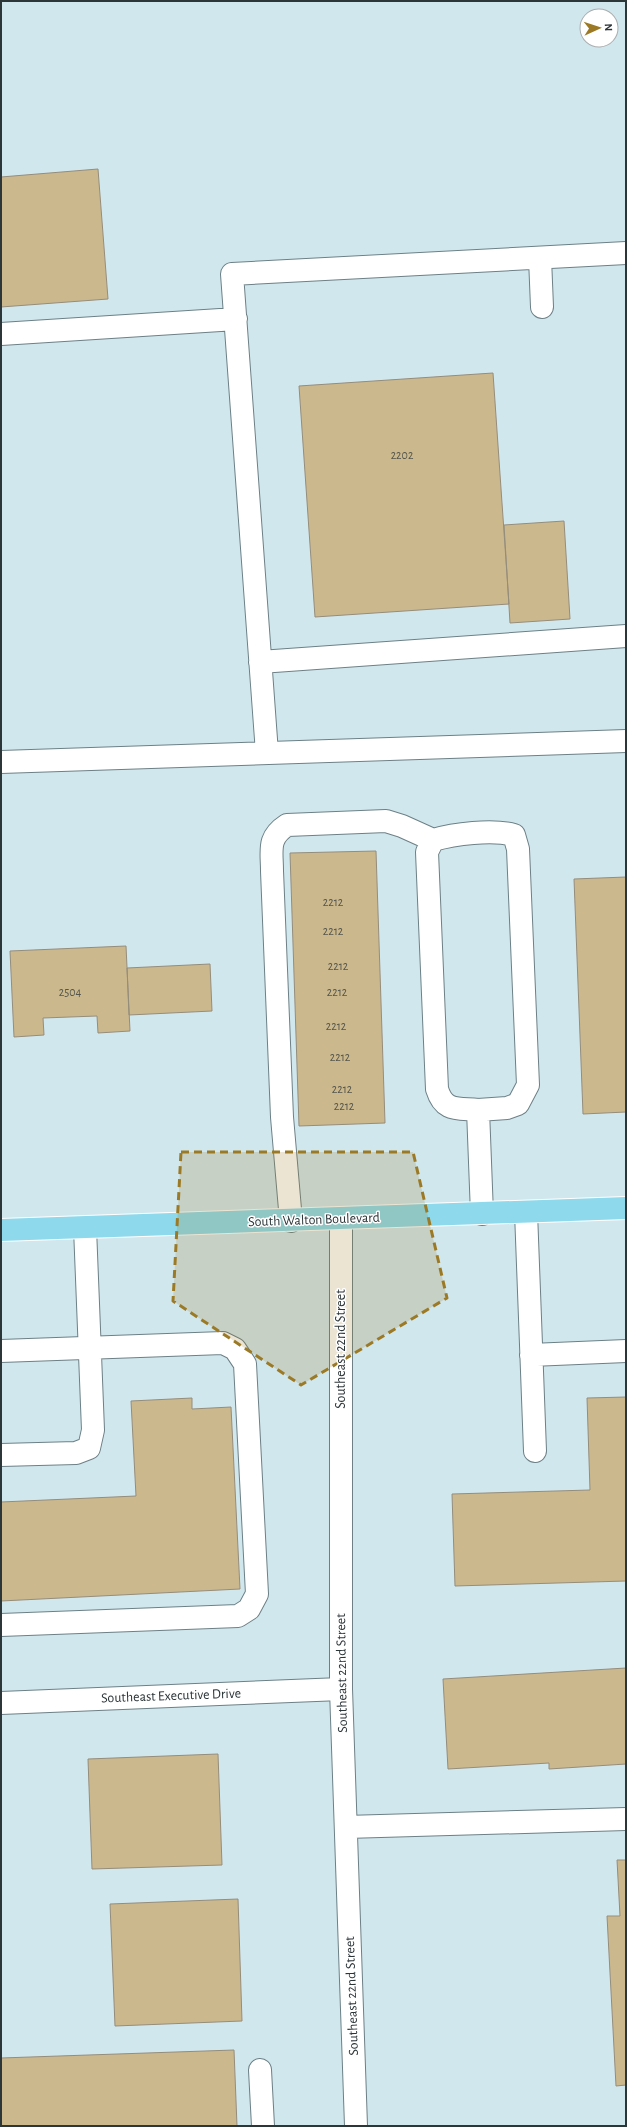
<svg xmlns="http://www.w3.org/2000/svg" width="627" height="2127" font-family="'Alegreya Sans',sans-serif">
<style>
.building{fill:#ccb88d;stroke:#958d7c}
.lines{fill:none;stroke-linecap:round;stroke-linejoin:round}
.minor-casing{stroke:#6c8086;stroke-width:24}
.major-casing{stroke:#fff;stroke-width:24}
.minor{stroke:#fff;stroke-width:22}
.major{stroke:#8edaec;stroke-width:22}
.marked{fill:#9c7a25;fill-opacity:0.2;stroke:#9c7a25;stroke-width:3;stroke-dasharray:8 5;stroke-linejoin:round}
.labels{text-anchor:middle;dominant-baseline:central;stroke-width:3;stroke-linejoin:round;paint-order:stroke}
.number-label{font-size:12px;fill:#54564d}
.street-label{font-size:14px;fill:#2c3538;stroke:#fff}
</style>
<rect width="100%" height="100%" fill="#d1e7ee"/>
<path class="building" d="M98,169L108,299L1,307V177Z
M493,373L509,604L315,617L299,386Z
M564,521L570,619L510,623L504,525Z
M376,851L385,1123L299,1126L290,853Z
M626,877V1112L583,1114L574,879Z
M126,946L130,1031L98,1033L97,1016L43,1018L44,1035L14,1037L10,951Z
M210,964L212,1011L129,1015L127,968Z
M626,1397V1581L455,1586L452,1494L590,1490L587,1398Z
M192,1398V1409L231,1407L240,1589L1,1601V1502L136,1496L131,1401Z
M626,1668V1764L549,1769V1763L448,1769L443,1679Z
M218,1754L222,1865L92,1869L88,1759Z
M617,1860H626V2085L616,2086L607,1916H620Z
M238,1899L242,2021L115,2026L110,1904Z
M234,2050L237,2126H1V2058Z"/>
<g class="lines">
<defs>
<path id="minor" d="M540,258L542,307
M1,334L236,319
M260,662L626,636
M267,753L232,274L626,253
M1,762L626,741
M478,1110C457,1108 444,1112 437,1089L427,852L433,840C454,834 492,829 514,835L518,849L528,1085L518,1104L507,1108L478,1110L482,1214
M526,1212L535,1451
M341,1219V1689L356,2126
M291,1221L282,1117L272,871C272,850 267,838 287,825L386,821L402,826L433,840
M1,1351L223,1343L235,1349L245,1364L257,1594L249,1609L238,1616L1,1625
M531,1355L626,1351
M1,1455L76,1453L89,1448L93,1430L85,1228
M1,1703L341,1689
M346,1827L626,1819
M260,2070L263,2126"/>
<path id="major" d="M1,1230L626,1208"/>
</defs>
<use href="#minor" class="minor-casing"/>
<use href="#major" class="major-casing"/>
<use href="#minor" class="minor"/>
<use href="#major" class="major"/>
</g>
<path class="marked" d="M181,1152H413L447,1298L301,1385L173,1301Z"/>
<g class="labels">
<g class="number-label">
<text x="402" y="455">2202</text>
<text x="333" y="902">2212</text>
<text x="333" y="931">2212</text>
<text x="338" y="966">2212</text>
<text x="70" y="992">2504</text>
<text x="337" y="992">2212</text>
<text x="336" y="1026">2212</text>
<text x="340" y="1057">2212</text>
<text x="342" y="1089">2212</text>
<text x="344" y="1106">2212</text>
</g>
<g class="street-label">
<text transform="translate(314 1220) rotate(-2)">South Walton Boulevard</text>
<text transform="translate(341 1349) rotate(-90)">Southeast 22nd Street</text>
<text transform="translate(342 1673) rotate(-91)">Southeast 22nd Street</text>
<text transform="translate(171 1696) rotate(-2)">Southeast Executive Drive</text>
<text transform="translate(352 1996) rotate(-92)">Southeast 22nd Street</text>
</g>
</g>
<rect width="627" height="2127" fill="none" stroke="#2c3538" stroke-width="4"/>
<g transform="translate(599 28) rotate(87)"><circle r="19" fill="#ffffff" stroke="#abaeaf"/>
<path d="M0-3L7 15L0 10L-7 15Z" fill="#9c7a25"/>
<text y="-6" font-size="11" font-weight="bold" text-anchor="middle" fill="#2c3538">N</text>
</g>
</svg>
